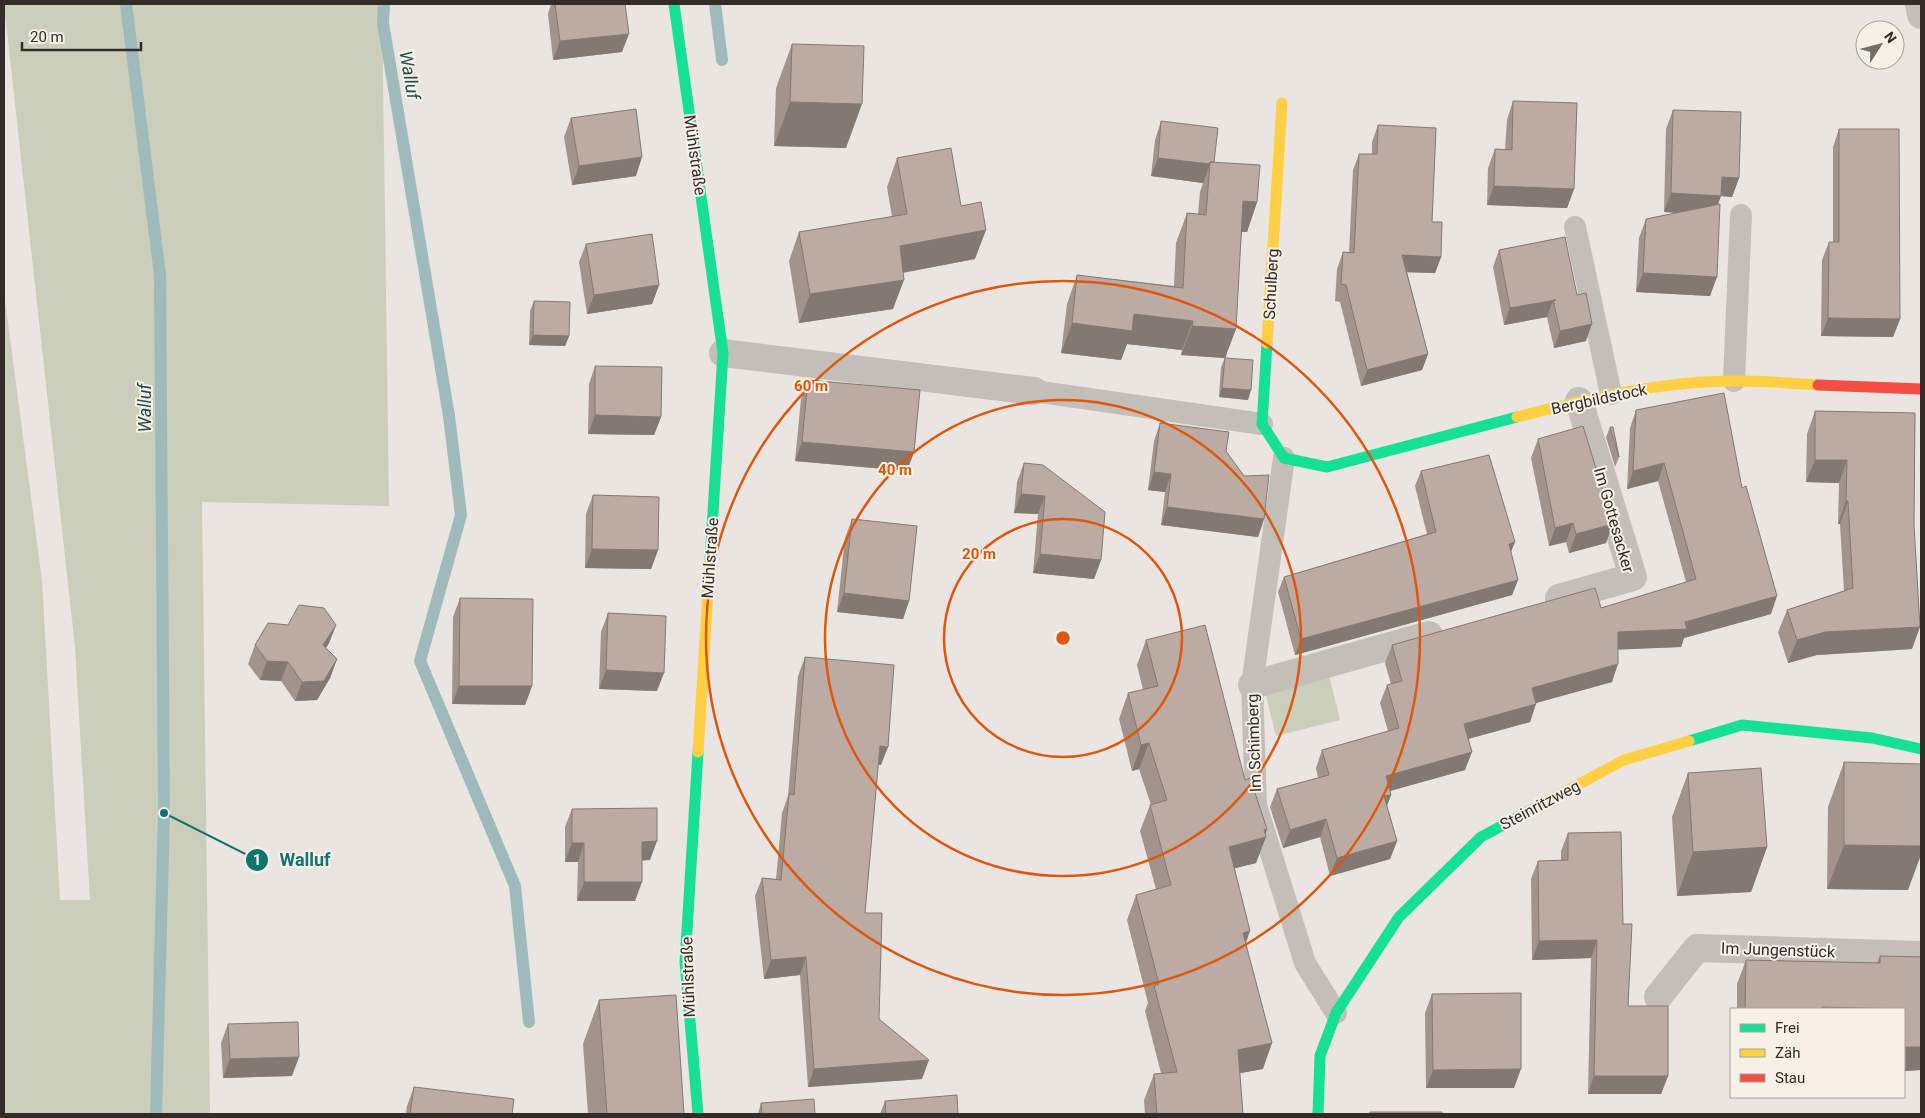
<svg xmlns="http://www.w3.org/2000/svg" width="1925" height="1118" font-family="Roboto,sans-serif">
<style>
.green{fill:#cbcebb}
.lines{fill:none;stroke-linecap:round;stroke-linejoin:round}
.stream{stroke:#9ebaba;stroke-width:12}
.lane{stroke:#c4beb9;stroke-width:22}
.street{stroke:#c4beb9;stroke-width:28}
.fast{stroke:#16e098;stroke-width:11}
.slow{stroke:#ffcf43;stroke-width:11}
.jam{stroke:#f24e42;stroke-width:11}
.wall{fill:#a2938c}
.shaded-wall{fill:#847872}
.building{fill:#bcaba3;stroke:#847872}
.ring{fill:none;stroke:#df570d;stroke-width:2.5}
.labels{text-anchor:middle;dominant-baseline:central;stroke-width:4;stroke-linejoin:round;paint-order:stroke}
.street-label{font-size:16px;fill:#332c28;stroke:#f7f0e7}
.water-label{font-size:18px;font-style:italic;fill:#224d51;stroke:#f7f0e7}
.centre{fill:#df570d;stroke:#f7f0e7;stroke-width:2.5}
.ring-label{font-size:15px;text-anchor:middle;font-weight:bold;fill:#df570d;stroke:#f7f0e7;stroke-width:4;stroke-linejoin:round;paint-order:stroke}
.leader{fill:none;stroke:#0f766e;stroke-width:2}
.callout-dot{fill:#0f766e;stroke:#f7f0e7;stroke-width:2}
.mark-label{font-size:15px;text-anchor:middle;font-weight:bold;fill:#fff}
.callout-label{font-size:18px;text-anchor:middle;font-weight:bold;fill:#0f766e;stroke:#f7f0e7;stroke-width:4;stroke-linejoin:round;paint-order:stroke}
</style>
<rect width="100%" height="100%" fill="#eae5e0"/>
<path class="green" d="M4,4H382L389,506L202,502L210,1114H4V293L42,580L60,900H90L75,647Z
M1328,671L1340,720L1276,736L1264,688Z"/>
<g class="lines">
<path class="stream" d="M126,4L160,275L164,813L156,1114
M384,4L383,23L449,416L461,515L420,661L515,886L529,1022
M715,4L722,60"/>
<path class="lane" d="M1575,227L1611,394
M1734,381L1741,215
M1034,391L1262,424
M1284,458L1252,685L1256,805L1305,963L1336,1013"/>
<path class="street" d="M1919,4L1921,15
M723,353L1034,391
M1559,598L1633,577L1579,401
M1252,685L1429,635
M1658,997L1697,948L1921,955"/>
<path class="fast" d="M674,4L723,353L710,560
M1267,343L1262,424L1284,458L1327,467L1517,417
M1689,741L1742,725L1872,738L1921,749
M698,1114L685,962L698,752
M1318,1114L1320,1056L1336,1013L1399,917L1481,837L1533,809"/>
<path class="slow" d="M1267,343L1282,103
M1517,417C1587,399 1661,381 1735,381C1762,381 1791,383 1818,385
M698,752L710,560
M1533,809L1624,760L1689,741"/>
<path class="jam" d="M1818,385L1921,389"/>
</g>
<path class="wall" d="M551,4H625L622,52L553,60L548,14Z
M792,44L846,148L774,146L776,88Z
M1513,101L1574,189L1567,208L1487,205L1488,168L1495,149L1505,150L1507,120Z
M1673,110L1739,178L1732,197L1721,196L1718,204L1710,296L1636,292L1639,238L1646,219L1675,213L1664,212L1666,129Z
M571,118L636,176L572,185L564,137Z
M1161,121L1214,162L1257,202L1247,232H1242L1226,358L1248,400L1219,397L1221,367L1225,358L1181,355L1182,350L1127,344L1121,360L1061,353L1067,304L1077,275L1174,286L1176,243L1187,213L1198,214L1200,192L1203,183L1151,176L1155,140Z
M1378,125L1432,222L1441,257L1435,273L1407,272L1428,354L1422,370L1361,386L1340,302L1335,301L1337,269L1343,252L1349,253L1353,170L1359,154H1372V142Z
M1839,129L1900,319L1893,337L1821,336L1822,260L1829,242H1833V147Z
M897,158L961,206L975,259L903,273L893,309L799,323L789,261L799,232L892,217L887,187Z
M1565,237L1586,341L1554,348L1547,317L1504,325L1493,267L1499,250Z
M586,244L659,285L652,304L587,314L579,262Z
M534,301L569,336L565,346L529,345L530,311Z
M595,366L661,417L654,435L588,434L589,384Z
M808,380L914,452L907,471L795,461L801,399Z
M1636,410L1742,488L1771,614L1684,638L1681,647L1618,649L1612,682L1536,703L1530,722L1468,739L1465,770L1390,791L1391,795L1387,806L1397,841L1390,859L1330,876L1320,837L1283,848L1270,807L1277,789L1318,778L1316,768L1322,750L1388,731L1380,703L1387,685L1391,684L1385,663L1392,645L1601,608L1686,582L1658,481L1627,489L1630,428Z
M1815,411L1915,413L1912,649L1817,655L1788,663L1778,632L1787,610L1844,591L1840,524H1838L1839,483L1806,482L1807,434Z
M1160,423L1226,451L1264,519L1258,537L1161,525L1165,492L1148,490L1154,441Z
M1610,427L1619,457L1615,467L1606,437Z
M1538,439L1606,543L1569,553L1566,542L1549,546L1531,458Z
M1024,463L1101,560L1094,579L1033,573L1038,514L1014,513L1017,482Z
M1421,471L1518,580L1512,595L1295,655L1278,592L1284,577L1427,534L1415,486Z
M593,495L658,550L651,569L585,568L586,514Z
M852,519L909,601L903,619L837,612L845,538Z
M460,598L532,686L525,705L452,704L453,617Z
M608,613L657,691L599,689L601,632Z
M288,625H336L329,643L326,648L337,659L330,678L317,700L295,701L281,681L260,680L248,664L255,645Z
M1146,640L1245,780L1267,829L1256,863L1235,868L1246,944L1263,1069L1240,1073L1243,1114H1145L1144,1100L1154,1074L1161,1073L1145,1011L1148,1003L1127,920L1136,895L1156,889L1140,831L1150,805H1151L1139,769L1132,771L1119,719L1128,693L1143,690L1137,665Z
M805,657L881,765H878L865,913L879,1019L922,1079L808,1087L800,975L764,979L755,896L762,878L776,879L782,813L788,796L798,676Z
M1844,762L1908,890L1827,889L1828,807Z
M1688,773L1767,847L1751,892L1677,896L1672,817Z
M572,809L650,860H642L635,901H577L578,862H565V827Z
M1568,833L1623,924L1628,1006L1668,1076L1661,1094H1588L1591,958L1532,960L1531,879L1538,861H1561V851Z
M1880,956L1921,957V1070L1904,1071V1009H1737V984L1746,960L1877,963Z
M1432,994L1514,1088H1426L1425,1013Z
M599,1000L684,1114H588L583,1044Z
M228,1024L292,1076L223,1078L221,1043Z
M414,1087L512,1114H406L407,1106Z
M885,1101L958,1114H880Z
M761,1103L815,1114H758Z"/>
<path class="shaded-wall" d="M629,34L622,52L553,60L560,41Z
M790,102L862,104L846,148L774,146Z
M642,157L636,176L572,185L579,166Z
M1158,158L1210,164L1203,183L1151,176Z
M1722,177L1739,178L1732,197L1721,196L1714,214L1664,212L1671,193Z
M1494,186L1574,189L1567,208L1487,205Z
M1243,201L1257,202L1247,232L1233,231Z
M986,230L975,259L889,275L900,246Z
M1402,255L1441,257L1435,273L1396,272Z
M1643,273L1717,277L1710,296L1636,292Z
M904,280L893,309L799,323L810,294Z
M659,285L652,304L587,314L594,295Z
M1553,300L1547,317L1504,325L1510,308Z
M1134,314L1193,321L1182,350L1127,344L1121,360L1061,353L1072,323Z
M1828,318L1900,319L1893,337L1821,336Z
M1592,324L1586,341L1554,348L1560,331Z
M1192,326L1236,329L1225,358L1181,355Z
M533,335L569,336L565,346L529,345Z
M1428,354L1422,370L1361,386L1367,370Z
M1222,388L1251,390L1248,400L1219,397Z
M595,415L661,417L654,435L588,434Z
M802,442L914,452L907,471L795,461Z
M1815,460H1847L1839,483L1806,482Z
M1664,463L1658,481L1627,489L1633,471Z
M1154,472L1171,474L1165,492L1148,490Z
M1021,494L1045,496L1038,514L1014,513Z
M1846,501H1848L1840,524H1838Z
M1167,507L1264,519L1258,537L1161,525Z
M1573,523L1566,542L1549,546L1555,528Z
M1613,524L1606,543L1569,553L1576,534Z
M1515,542L1509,557V544Z
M592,549L658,550L651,569L585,568Z
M1040,554L1101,560L1094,579L1033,573Z
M1518,580L1512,595L1295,655L1301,639Z
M844,593L909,601L903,619L837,612Z
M1777,596L1771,614L1684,638L1681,647L1611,650L1618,632L1685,622Z
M336,625L329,643L316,664L323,645Z
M1920,627L1912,649L1817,655L1788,663L1797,640L1825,632Z
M337,659L330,678L317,700L295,701L302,682Z
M267,661L288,662L281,681L260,680Z
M1618,664L1612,682L1525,706L1532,688Z
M606,670L664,673L657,691L599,689Z
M459,686H532L525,705L452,704Z
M1536,704L1530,722L1457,742L1464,724Z
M1149,743L1139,769L1132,771L1141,745Z
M880,746L888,747L881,765H873Z
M1472,752L1465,770L1379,794L1386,776Z
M1391,795L1384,813V796Z
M1326,819L1320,837L1283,848L1290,830Z
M1267,829L1264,837H1266L1256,863L1220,872L1229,847Z
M657,841L650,860L635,861L642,842Z
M1397,841L1390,859L1330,876L1337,858Z
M572,843H584L578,862H565Z
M1844,845L1921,846V855L1908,890L1827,889Z
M1767,847L1751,892L1677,896L1693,852Z
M584,882H642L635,901H577Z
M1250,931L1241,957L1243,933Z
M1597,940L1591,958L1532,960L1539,941Z
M806,957L800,975L764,979L771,960Z
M1822,1007L1889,1008L1888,1009H1821Z
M1272,1043L1263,1069L1229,1075L1238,1050Z
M1904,1047H1921V1070L1904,1071Z
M299,1057L292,1076L223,1078L230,1059Z
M929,1060L922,1079L808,1087L814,1069Z
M1521,1069L1514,1088H1426L1433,1070Z
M1594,1076H1668L1661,1094H1588Z"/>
<path class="building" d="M555,4H625L629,34L560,41Z
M792,44L864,46L862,104L790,102Z
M1513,101L1577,103L1574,189L1494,186L1495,149L1512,150Z
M636,109L642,157L579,166L571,118Z
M1673,110L1741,112L1739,178L1722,177L1721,196L1671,193Z
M1161,121L1218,128L1214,162H1210V164L1158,158Z
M1378,125L1436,128L1432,222H1442L1441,257L1402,255L1428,354L1367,370L1346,285L1341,284L1343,252L1354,253L1359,154H1377Z
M1839,129H1899L1900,319L1828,318L1829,242H1839Z
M951,148L961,206L981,202L986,230L900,246L904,280L810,294L799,232L907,214L897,158Z
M1210,162L1260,165L1257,202L1243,201L1236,329L1192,326L1193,321L1134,314L1132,331L1072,323L1077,275L1183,288L1187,213L1206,215Z
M1720,204L1717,277L1643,273L1646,219Z
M652,234L659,285L594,295L586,244Z
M1565,237L1577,295L1586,293L1592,324L1560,331L1553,300H1556L1510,308L1499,250Z
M534,301L570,302L569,336L533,335Z
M1225,358L1253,360L1251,390L1222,388Z
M595,366L662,367L661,417L595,415Z
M808,380L920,390L914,452L802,442Z
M1724,393L1742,488L1746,486L1777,596L1685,622L1687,629L1618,632V664L1532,688L1536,704L1464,724L1472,752L1386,776L1391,795L1384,796L1397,841L1337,858L1326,819L1290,830L1277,789L1329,775L1322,750L1399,728L1387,685L1402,681L1392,645L1595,588L1601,608L1696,579L1664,463L1633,471L1636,410Z
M1815,411L1915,413L1914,525L1920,627L1825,632L1797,640L1787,610L1853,588L1848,501H1846L1847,460H1815Z
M1160,423L1229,432L1226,451L1244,476L1269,475L1264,519L1167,507L1171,474L1154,472Z
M1583,426L1613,524L1576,534L1573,523L1555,528L1538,439Z
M1610,427H1613L1619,457Z
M1489,455L1515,542L1509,544L1518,580L1301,639L1284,577L1436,532L1421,471Z
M1024,463L1043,465L1105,512L1101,560L1040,554L1045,496L1021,494Z
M593,495L659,497L658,550L592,549Z
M852,519L917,526L909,601L844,593Z
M460,598L533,599L532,686H459Z
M299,605L324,608L336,625L323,645L337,659L324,681L302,682L288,662L267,661L255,645L268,623L288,625Z
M608,613L666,616L664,673L606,670Z
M1205,625L1245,780L1250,778L1267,829L1264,830L1266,837L1229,847L1250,931L1243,933L1272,1043L1238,1050L1243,1114H1157L1154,1074L1177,1072L1154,986L1159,984L1136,895L1171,885L1150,805L1167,800L1149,743L1141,745L1128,693L1158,686L1146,640Z
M805,657L894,665L888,747L880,746L865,913H882L879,1019L929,1060L814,1069L806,957L771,960L762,878L781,880L789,794L794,795Z
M1844,762L1921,764V846L1844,845Z
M1761,768L1767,847L1693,852L1688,773Z
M657,808V841L642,842V882H584V843H572V809Z
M1621,832L1623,924H1632L1628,1006H1668V1076H1594L1597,940L1539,941L1538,861L1568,860V833Z
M1880,956L1921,957V1047H1904V1009L1822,1007V1009H1745L1746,960L1880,963Z
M1521,993V1069L1433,1070L1432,994Z
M676,995L684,1114H607L599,1000Z
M298,1022L299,1057L230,1059L228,1024Z
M414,1087L514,1099L512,1114H410Z
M957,1095L958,1114H886L885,1101Z
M814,1099L815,1114H762L761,1103Z
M1370,1112H1442V1114H1370Z"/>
<g class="ring">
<circle cx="1063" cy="638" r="119"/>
<circle cx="1063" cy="638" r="238"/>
<circle cx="1063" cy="638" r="357"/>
</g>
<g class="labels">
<g class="street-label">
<text transform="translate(695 155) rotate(82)">Mühlstraße</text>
<text transform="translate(1271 284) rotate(-87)">Schulberg</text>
<text transform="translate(1599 399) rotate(-12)">Bergbildstock</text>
<text transform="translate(1614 520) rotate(74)">Im Gottesacker</text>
<text transform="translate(710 558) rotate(-86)">Mühlstraße</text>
<text transform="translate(1254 743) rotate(-92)">Im Schimberg</text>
<text transform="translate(1540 805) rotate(-28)">Steinritzweg</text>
<text transform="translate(1778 950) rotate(2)">Im Jungenstück</text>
<text transform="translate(688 977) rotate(-92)">Mühlstraße</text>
</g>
<g class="water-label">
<text transform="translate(410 75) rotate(80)">Walluf</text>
<text transform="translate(144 408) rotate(-90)">Walluf</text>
</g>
</g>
<circle cx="1063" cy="638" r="8" class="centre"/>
<g class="ring-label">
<text x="811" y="391">60 m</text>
<text x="895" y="475">40 m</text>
<text x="979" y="559">20 m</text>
</g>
<path class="leader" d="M164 813L257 860"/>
<g class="callout-dot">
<circle cx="164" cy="813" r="5"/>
<circle cx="257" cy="860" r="12"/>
</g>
<g class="mark-label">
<text x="257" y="865">1</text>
</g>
<g class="callout-label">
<text x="305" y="866">Walluf</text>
</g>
<rect width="1925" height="1118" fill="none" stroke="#332c28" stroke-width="10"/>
<rect x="1730" y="1008" width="175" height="90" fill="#f7f0e7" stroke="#a9a29b"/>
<rect x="1740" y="1024" width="25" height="8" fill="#16e098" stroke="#a9a29b"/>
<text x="1775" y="1033" font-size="15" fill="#332c28">Frei</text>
<rect x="1740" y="1049" width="25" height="8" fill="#ffcf43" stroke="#a9a29b"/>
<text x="1775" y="1058" font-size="15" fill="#332c28">Zäh</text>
<rect x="1740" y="1074" width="25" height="8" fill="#f24e42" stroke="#a9a29b"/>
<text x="1775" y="1083" font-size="15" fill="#332c28">Stau</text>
<g transform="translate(1880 45) rotate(54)"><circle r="24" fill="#f7f0e7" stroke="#a9a29b"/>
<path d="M0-4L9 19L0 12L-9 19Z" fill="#736d68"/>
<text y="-8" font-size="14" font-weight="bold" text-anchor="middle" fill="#332c28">N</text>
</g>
<path d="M22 42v8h119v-8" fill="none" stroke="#332c28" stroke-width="2.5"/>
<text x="30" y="42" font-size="15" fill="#332c28" stroke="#f7f0e7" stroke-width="4" paint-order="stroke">20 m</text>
</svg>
